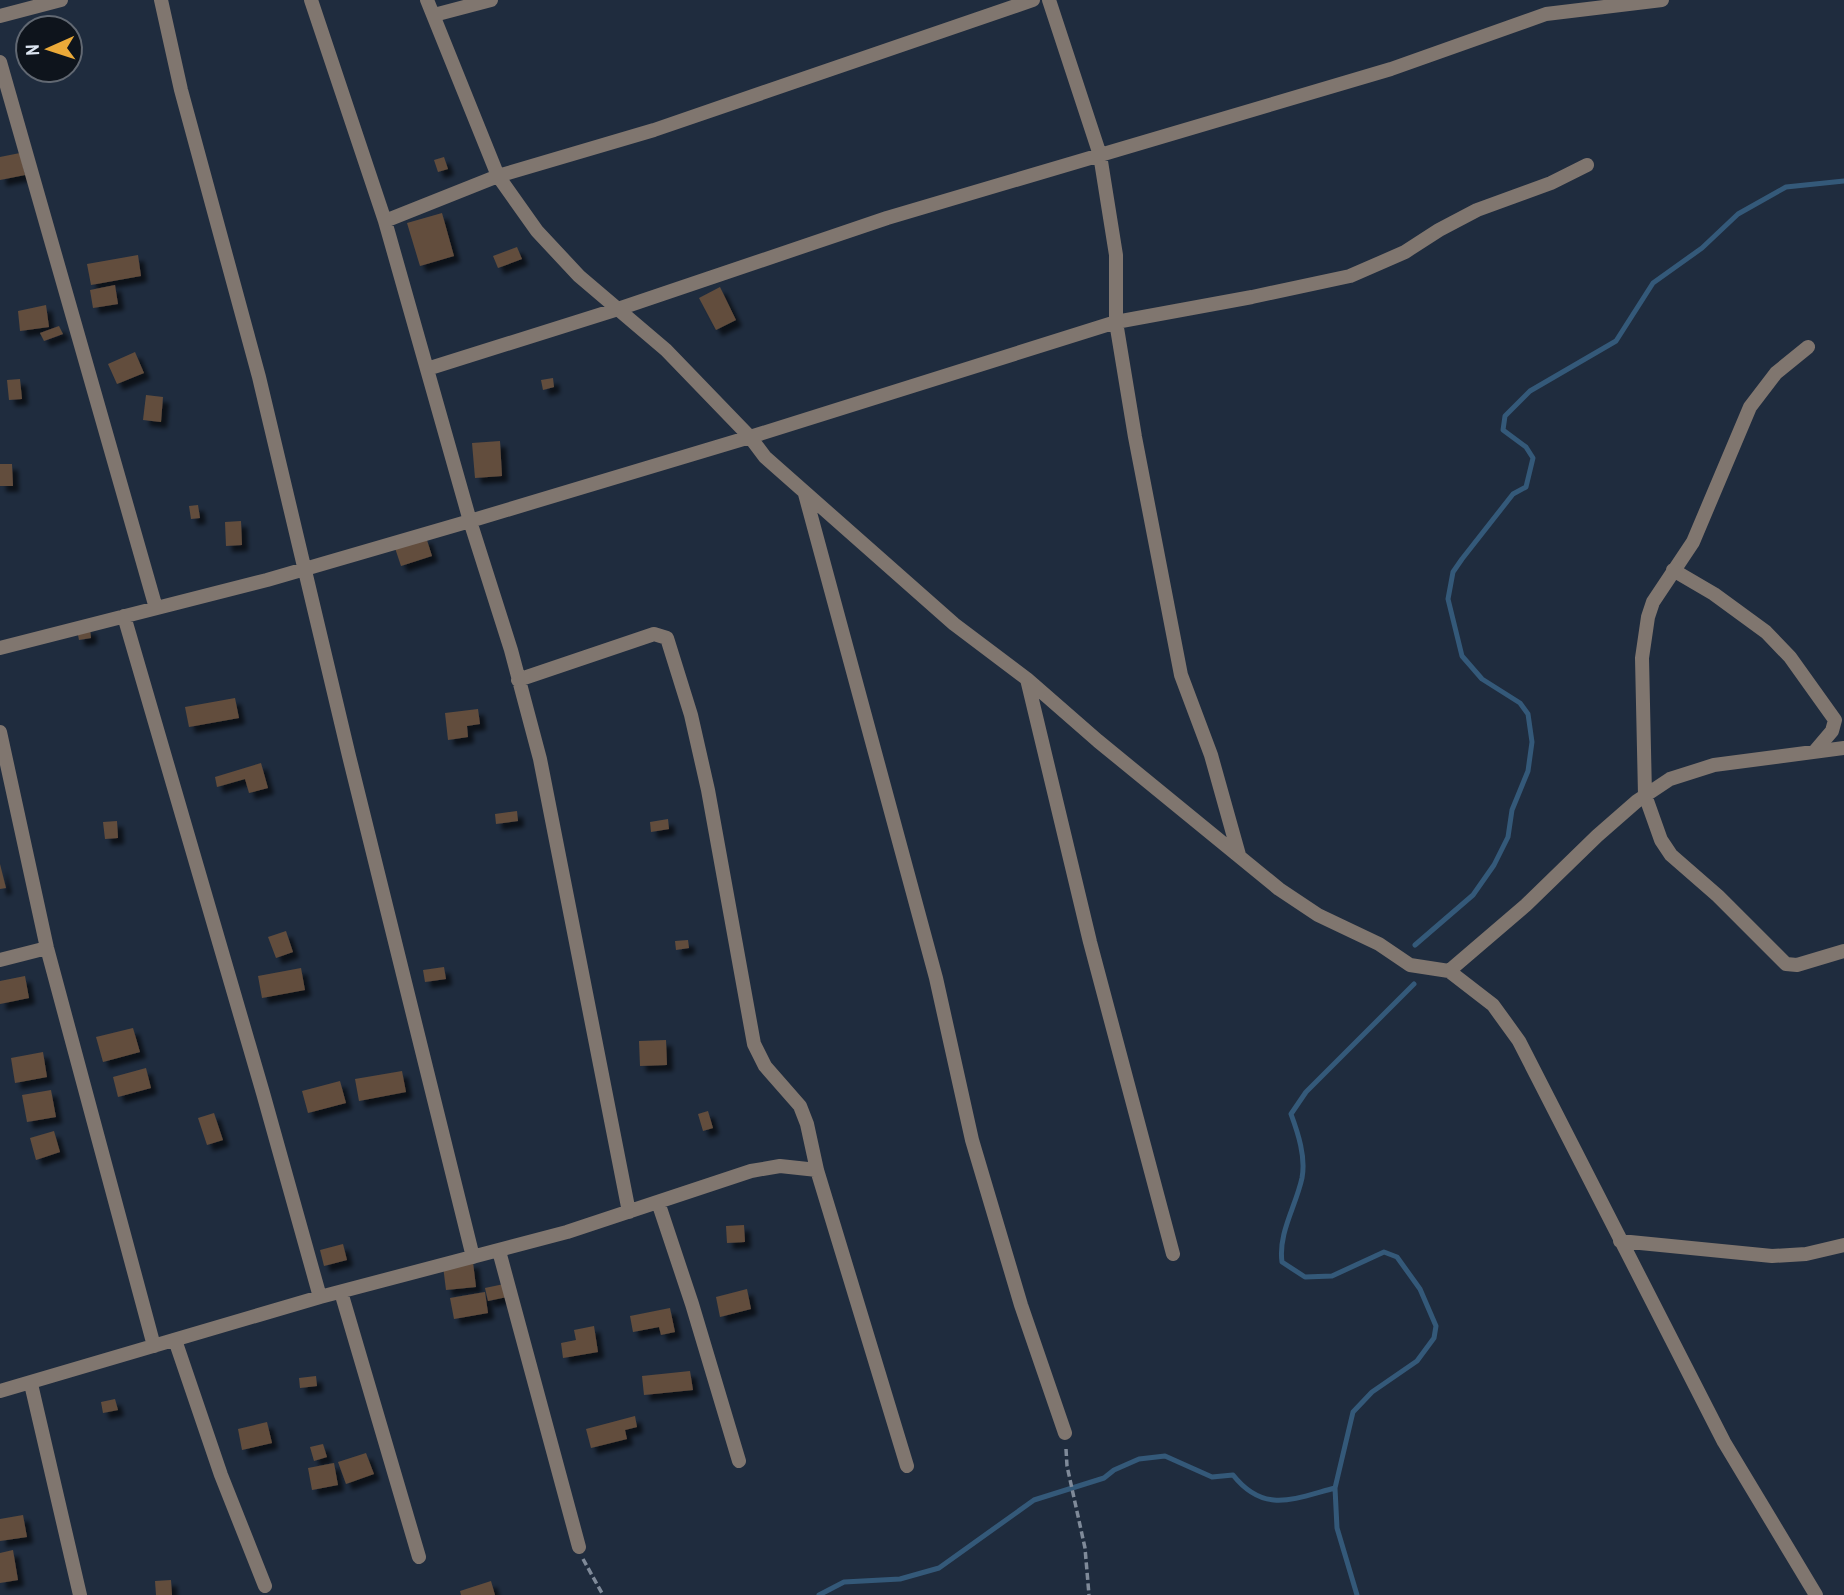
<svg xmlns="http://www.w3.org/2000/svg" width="1844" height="1595" font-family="'Archivo Narrow',sans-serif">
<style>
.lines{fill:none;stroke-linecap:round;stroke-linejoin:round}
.stream{stroke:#345979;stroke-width:5}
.building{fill:#624d3d;filter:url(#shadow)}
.path{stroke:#7f8a99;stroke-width:3.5;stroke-dasharray:7 3.5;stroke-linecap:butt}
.street{stroke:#80766f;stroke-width:14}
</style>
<defs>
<filter id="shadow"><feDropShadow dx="6" dy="6" stdDeviation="2" flood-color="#0009"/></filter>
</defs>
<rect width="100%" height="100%" fill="#1f2c3e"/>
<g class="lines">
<path class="stream" d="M1415,945L1473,895L1494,865L1508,837L1512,810L1528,771L1532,742L1528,714L1520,703L1482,679L1462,656L1448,599L1453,572L1462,559L1513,494L1526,487L1533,458L1526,447L1503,430L1505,416L1530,391L1616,341L1653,283L1702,248L1738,214L1786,187L1844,181
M819,1595L844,1582L900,1579L939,1568L1034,1500L1104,1478L1114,1470L1139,1459L1165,1456L1212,1477L1233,1475C1264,1514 1293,1499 1335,1488
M1357,1595L1337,1528L1335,1488L1353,1412L1372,1392L1417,1361L1434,1338L1436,1326L1420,1289L1397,1257L1384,1252L1332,1276L1305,1277L1282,1262C1278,1233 1296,1206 1302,1178C1306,1157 1298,1133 1291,1114L1306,1092L1414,984"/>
</g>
<path class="building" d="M20,153L25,175L0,180V157Z
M444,157L448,169L438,172L434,160Z
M442,213L454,256L420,266L407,223Z
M517,247L522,259L498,268L493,256Z
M138,255L141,276L91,285L87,264Z
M115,285L118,304L93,308L90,290Z
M720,287L736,320L716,330L699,298Z
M46,305L49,327L20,331L18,311Z
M59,326L63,334L44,341L40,333Z
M135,352L144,373L117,384L108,364Z
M553,378L554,387L543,390L541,380Z
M20,379L22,399L9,400L7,380Z
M146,395L163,397L161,422L143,420Z
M500,441L502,476L475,478L472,443Z
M0,464H12L13,486H0Z
M198,505L200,518L191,519L189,506Z
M241,521L242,545L226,546L225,522Z
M426,537L432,556L401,566L395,548Z
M90,628L91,638L79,640L77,630Z
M235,698L239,718L189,727L185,707Z
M478,709L480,724L467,726L468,737L448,740L445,713Z
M261,763L268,788L249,793L245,779L217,787L215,777Z
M517,811L518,821L496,824L495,814Z
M668,819L669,829L651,832L650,822Z
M117,821L118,838L105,839L103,822Z
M0,864L6,888L0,889Z
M286,931L293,952L276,958L268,937Z
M688,940L689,948L676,950L675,941Z
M444,967L446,979L425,982L423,970Z
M301,968L305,990L262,998L258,976Z
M25,976L29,998L0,1004V981Z
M133,1028L140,1052L103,1062L96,1037Z
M666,1040L667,1065L640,1066L639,1041Z
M43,1052L47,1077L15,1083L11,1058Z
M146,1068L151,1088L118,1097L113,1077Z
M402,1071L406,1092L359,1101L355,1079Z
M340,1081L346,1103L308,1113L302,1091Z
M51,1090L56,1117L27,1122L22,1095Z
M708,1111L713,1128L703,1131L698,1114Z
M214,1113L223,1140L207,1145L198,1118Z
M54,1131L60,1152L36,1160L30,1138Z
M744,1225L745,1242L727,1243L726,1226Z
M343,1244L347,1260L324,1266L320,1250Z
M473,1262L476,1287L446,1290L443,1266Z
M504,1284L507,1297L488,1301L485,1288Z
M747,1289L751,1309L720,1317L716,1297Z
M485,1292L488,1313L454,1319L450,1298Z
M670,1308L675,1332L661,1335L659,1327L633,1332L630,1316Z
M594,1326L598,1352L563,1358L561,1343L576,1340L574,1330Z
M690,1371L693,1390L644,1395L642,1376Z
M316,1376L317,1386L300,1388L299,1378Z
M115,1399L118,1410L103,1413L101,1402Z
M635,1416L637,1427L625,1430L627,1439L591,1448L586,1429Z
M267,1422L272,1443L242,1450L238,1429Z
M323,1444L327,1457L314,1461L310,1447Z
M366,1453L374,1474L346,1484L338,1462Z
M334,1463L338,1485L312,1490L308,1468Z
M23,1515L27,1537L0,1541V1519Z
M13,1550L18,1580L0,1583V1553Z
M171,1580L172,1595H156L155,1581Z
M491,1581L495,1595H461L460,1591Z"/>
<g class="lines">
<path class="path" d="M1066,1449L1067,1466L1085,1548L1089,1595
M583,1559L603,1595"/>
<path class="street" d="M161,0L181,90L259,377L349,756L473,1257
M311,0L385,221L470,521L511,650L540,759L629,1212
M427,0L498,176L537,231L579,276L666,350L750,437L765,457L954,624L1027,679L1098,741L1279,889L1318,915L1379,944L1410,965L1449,971L1493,1005L1519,1041L1724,1442L1816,1595
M1049,0L1100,155L1116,255V322L1135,437L1181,675L1211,755L1239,855
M434,15L491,0
M0,16L61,0
M0,62L156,608
M385,221L498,176L654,130L1033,0
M1808,347L1776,373L1750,407L1693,542L1653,602L1648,617L1642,658L1645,795L1661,840L1671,855L1718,896L1786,964L1797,965L1844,951
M427,369L618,309L887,218L1391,69L1546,14L1662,0
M805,494L936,978L972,1140L1021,1305L1065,1433
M1673,570L1714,594L1766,632L1790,657L1835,720L1832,731L1815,751
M124,616L263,1093L320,1297
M0,648L267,580L470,521L750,437L1116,322L1252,297L1350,276L1405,252L1439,230L1477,210L1551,183L1587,165
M1027,679L1090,942L1173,1254
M518,680L654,634L667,638L691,715L708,790L754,1044L765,1066L800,1106L807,1124L817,1170L907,1466
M0,732L47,948L154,1346
M0,960L47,948
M1449,971L1526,905L1597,836L1637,801L1670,779L1714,765L1844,748
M658,1202L692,1304L739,1461
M1620,1241L1772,1256L1806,1254L1844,1245
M499,1251L579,1547
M341,1292L419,1557
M175,1340L221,1475L265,1586
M31,1384L80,1595
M0,1391L320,1297L567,1232L751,1171L780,1166L817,1170"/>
</g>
<g transform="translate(49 49) rotate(267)"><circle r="33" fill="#0e141c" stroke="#616872" stroke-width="2"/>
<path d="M0-5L12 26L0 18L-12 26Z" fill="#ebaa39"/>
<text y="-10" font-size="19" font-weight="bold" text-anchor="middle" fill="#dde6f2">N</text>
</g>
</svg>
